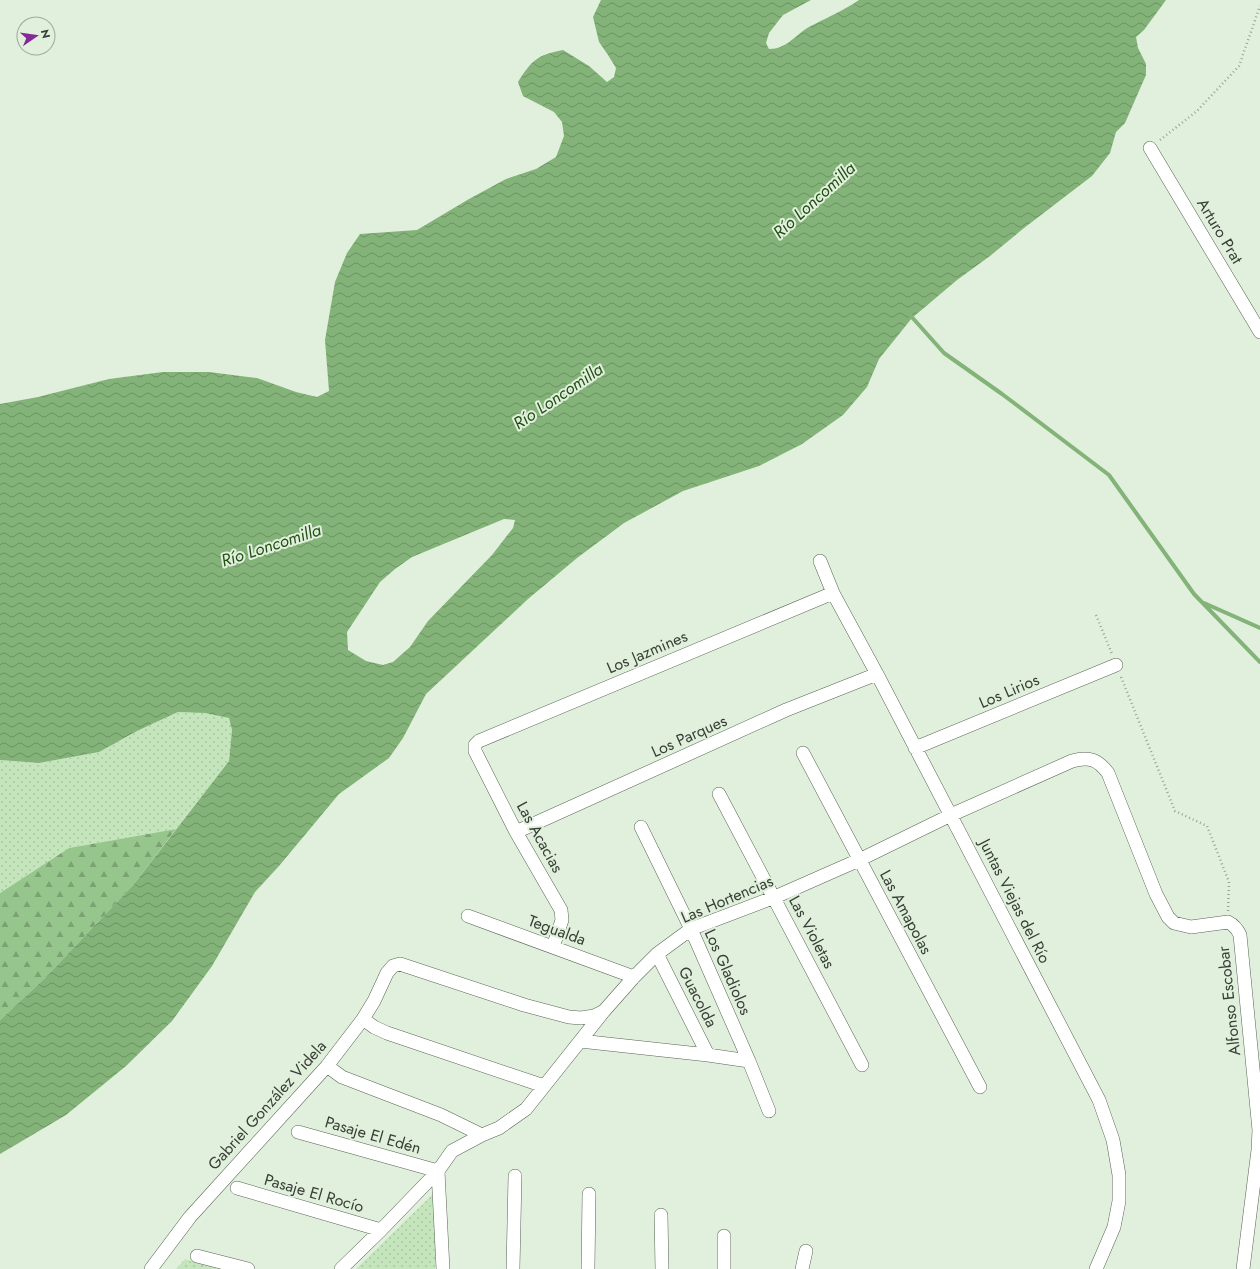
<svg xmlns="http://www.w3.org/2000/svg" width="1260" height="1269" font-family="Jost,sans-serif">
<style>
.grass{fill:url(#grass-dots)}
.forest{fill:url(#forest-firs)}
.water{fill:url(#water-waves);fill-rule:evenodd}
.lines{fill:none;stroke-linecap:round;stroke-linejoin:round}
.stream{stroke:#83b378;stroke-width:4}
.street-casing{stroke:#586554;stroke-width:14}
.path{stroke:#98a496;stroke-width:2.5;stroke-dasharray:1 3;stroke-linecap:butt}
.street{stroke:#fff;stroke-width:13}
.labels{text-anchor:middle;dominant-baseline:central;stroke-width:4;stroke-linejoin:round;paint-order:stroke}
.street-label{font-size:16px;fill:#383f37;stroke:#e0f0dc}
.water-label{font-size:17px;font-style:italic;fill:#224f14;stroke:#e0f0dc}
</style>
<defs>
<pattern id="grass-dots" width="8" height="8" patternUnits="userSpaceOnUse"><rect width="8" height="8" fill="#c5e6bc"/><path d="M2 2h.1M6 6h.1" fill="none" stroke="#aac6a2" stroke-width="1.8" stroke-linecap="round"/></pattern>
<pattern id="forest-firs" width="22" height="20" patternUnits="userSpaceOnUse"><rect width="22" height="20" fill="#96c68b"/><path d="M5 1l3.5 6h-7zM16 11l3.5 6h-7z" fill="#7ba272"/></pattern>
<pattern id="water-waves" width="16" height="10" patternUnits="userSpaceOnUse"><rect width="16" height="10" fill="#83b378"/><path d="M0 5q4-4 8 0t8 0" fill="none" stroke="#6c9363"/></pattern>
</defs>
<rect width="100%" height="100%" fill="#e0f0dc"/>
<path class="grass" d="M178,712L205,713L229,718L232,730L229,761L176,829L69,848L0,893V760L39,763L99,752L137,731Z
M435,1192V1269H356Z
M185,1259L219,1269H176Z"/>
<path class="forest" d="M176,829L134,884L45,978L0,1020V893L69,848Z"/>
<path class="water" d="M601,0H811L783,15L769,33L766,43L769,49C787,49 795,35 809,27C826,18 843,11 859,0H1166L1144,30L1136,37L1138,48L1146,64V75L1125,123L1116,132L1110,153L1092,176L1024,228L990,256L957,280L912,318L879,359L867,387L843,415L802,444L759,466L683,491L624,523L577,558L528,599L426,694L403,738L389,758L339,794L279,866L255,892L212,966L172,1021L126,1066L66,1115L0,1154V1020L45,978L134,884L229,761L232,730L229,718L205,713L178,712L137,731L99,752L39,763L0,760V404L38,397L109,379L163,372H209L257,378L296,392L317,397L329,391L325,340L335,282L347,253L360,234L417,230L469,199L506,179L536,169L556,157L564,136L562,122L554,112L523,96L518,82C532,60 537,55 563,50L589,66L607,82L614,77L616,68L608,55L599,42L593,17ZM504,519L515,520L513,528L492,555L428,621L410,647L393,662L383,665L366,661L348,650L347,632L380,582L395,569L412,557Z"/>
<g class="lines">
<path class="stream" d="M910,315L944,353L1002,394L1109,475L1194,594L1260,662
M1204,603L1260,628"/>
<defs>
<path id="street" d="M1150,148L1260,332
M820,561L833,593L877,674L1099,1100L1113,1140L1119,1175V1201L1114,1227L1096,1269
M915,748L1116,665
M803,753L980,1087
M719,794L862,1065
M641,827L691,929L749,1061L769,1111
M516,832L786,710L877,674
M468,916L634,977
M553,947L562,920L561,910L516,832L475,751V745L479,741L833,593
M657,954L708,1055
M363,1019L374,1027L387,1033L544,1086
M580,1041L708,1055L749,1061
M327,1066L342,1077L441,1115L482,1135
M298,1132L438,1171L443,1269
M237,1188L381,1230
M661,1215L662,1269
M197,1256L248,1269
M151,1269L190,1217L327,1066L363,1019L374,1001L387,973L393,966L400,964L524,1005L569,1017L581,1018L594,1016L604,1011L634,977L657,954L691,929L775,897L859,860L951,815L1072,761C1090,756 1098,760 1108,773L1156,894L1168,917L1174,923L1191,927L1228,922C1234,925 1237,928 1240,935L1259,1130L1258,1150L1243,1269
M341,1269L381,1230L438,1171L452,1151L482,1135L499,1128L526,1109L604,1011
M513,1269L515,1176
M588,1269L589,1194
M724,1269V1236
M802,1269L806,1251"/>
</defs>
<use href="#street" class="street-casing"/>
<path class="path" d="M1160,140L1197,111L1239,66L1260,6
M1096,615L1112,654
M1121,677L1175,811L1207,826L1229,882L1228,911"/>
<use href="#street" class="street"/>
</g>
<g class="labels">
<g class="street-label">
<text transform="translate(1220 231) rotate(59)">Arturo Prat</text>
<text transform="translate(647 652) rotate(-23)">Los Jazmines</text>
<text transform="translate(1009 691) rotate(-23)">Los Lirios</text>
<text transform="translate(689 736) rotate(-24)">Los Parques</text>
<text transform="translate(540 837) rotate(61)">Las Acacias</text>
<text transform="translate(727 899) rotate(-23)">Las Hortencias</text>
<text transform="translate(1015 901) rotate(63)">Juntas Viejas del Río</text>
<text transform="translate(906 912) rotate(62)">Las Amapolas</text>
<text transform="translate(557 930) rotate(20)">Tegualda</text>
<text transform="translate(812 932) rotate(62)">Las Violetas</text>
<text transform="translate(728 972) rotate(66)">Los Gladiolos</text>
<text transform="translate(698 997) rotate(63)">Guacolda</text>
<text transform="translate(1229 1001) rotate(-96)">Alfonso Escobar</text>
<text transform="translate(267 1105) rotate(-48)">Gabriel González Videla</text>
<text transform="translate(373 1135) rotate(16)">Pasaje El Edén</text>
<text transform="translate(314 1193) rotate(16)">Pasaje El Rocío</text>
</g>
<g class="water-label">
<text transform="translate(814 200) rotate(-42)">Río Loncomilla</text>
<text transform="translate(558 396) rotate(-34)">Río Loncomilla</text>
<text transform="translate(271 545) rotate(-18)">Río Loncomilla</text>
</g>
</g>
<g transform="translate(36 36) rotate(77)"><circle r="19" fill="#e0f0dc" stroke="#9da99a"/>
<path d="M0-3L7 15L0 10L-7 15Z" fill="#832a97"/>
<text y="-6" font-size="11" font-weight="bold" text-anchor="middle" fill="#383f37">N</text>
</g>
</svg>
